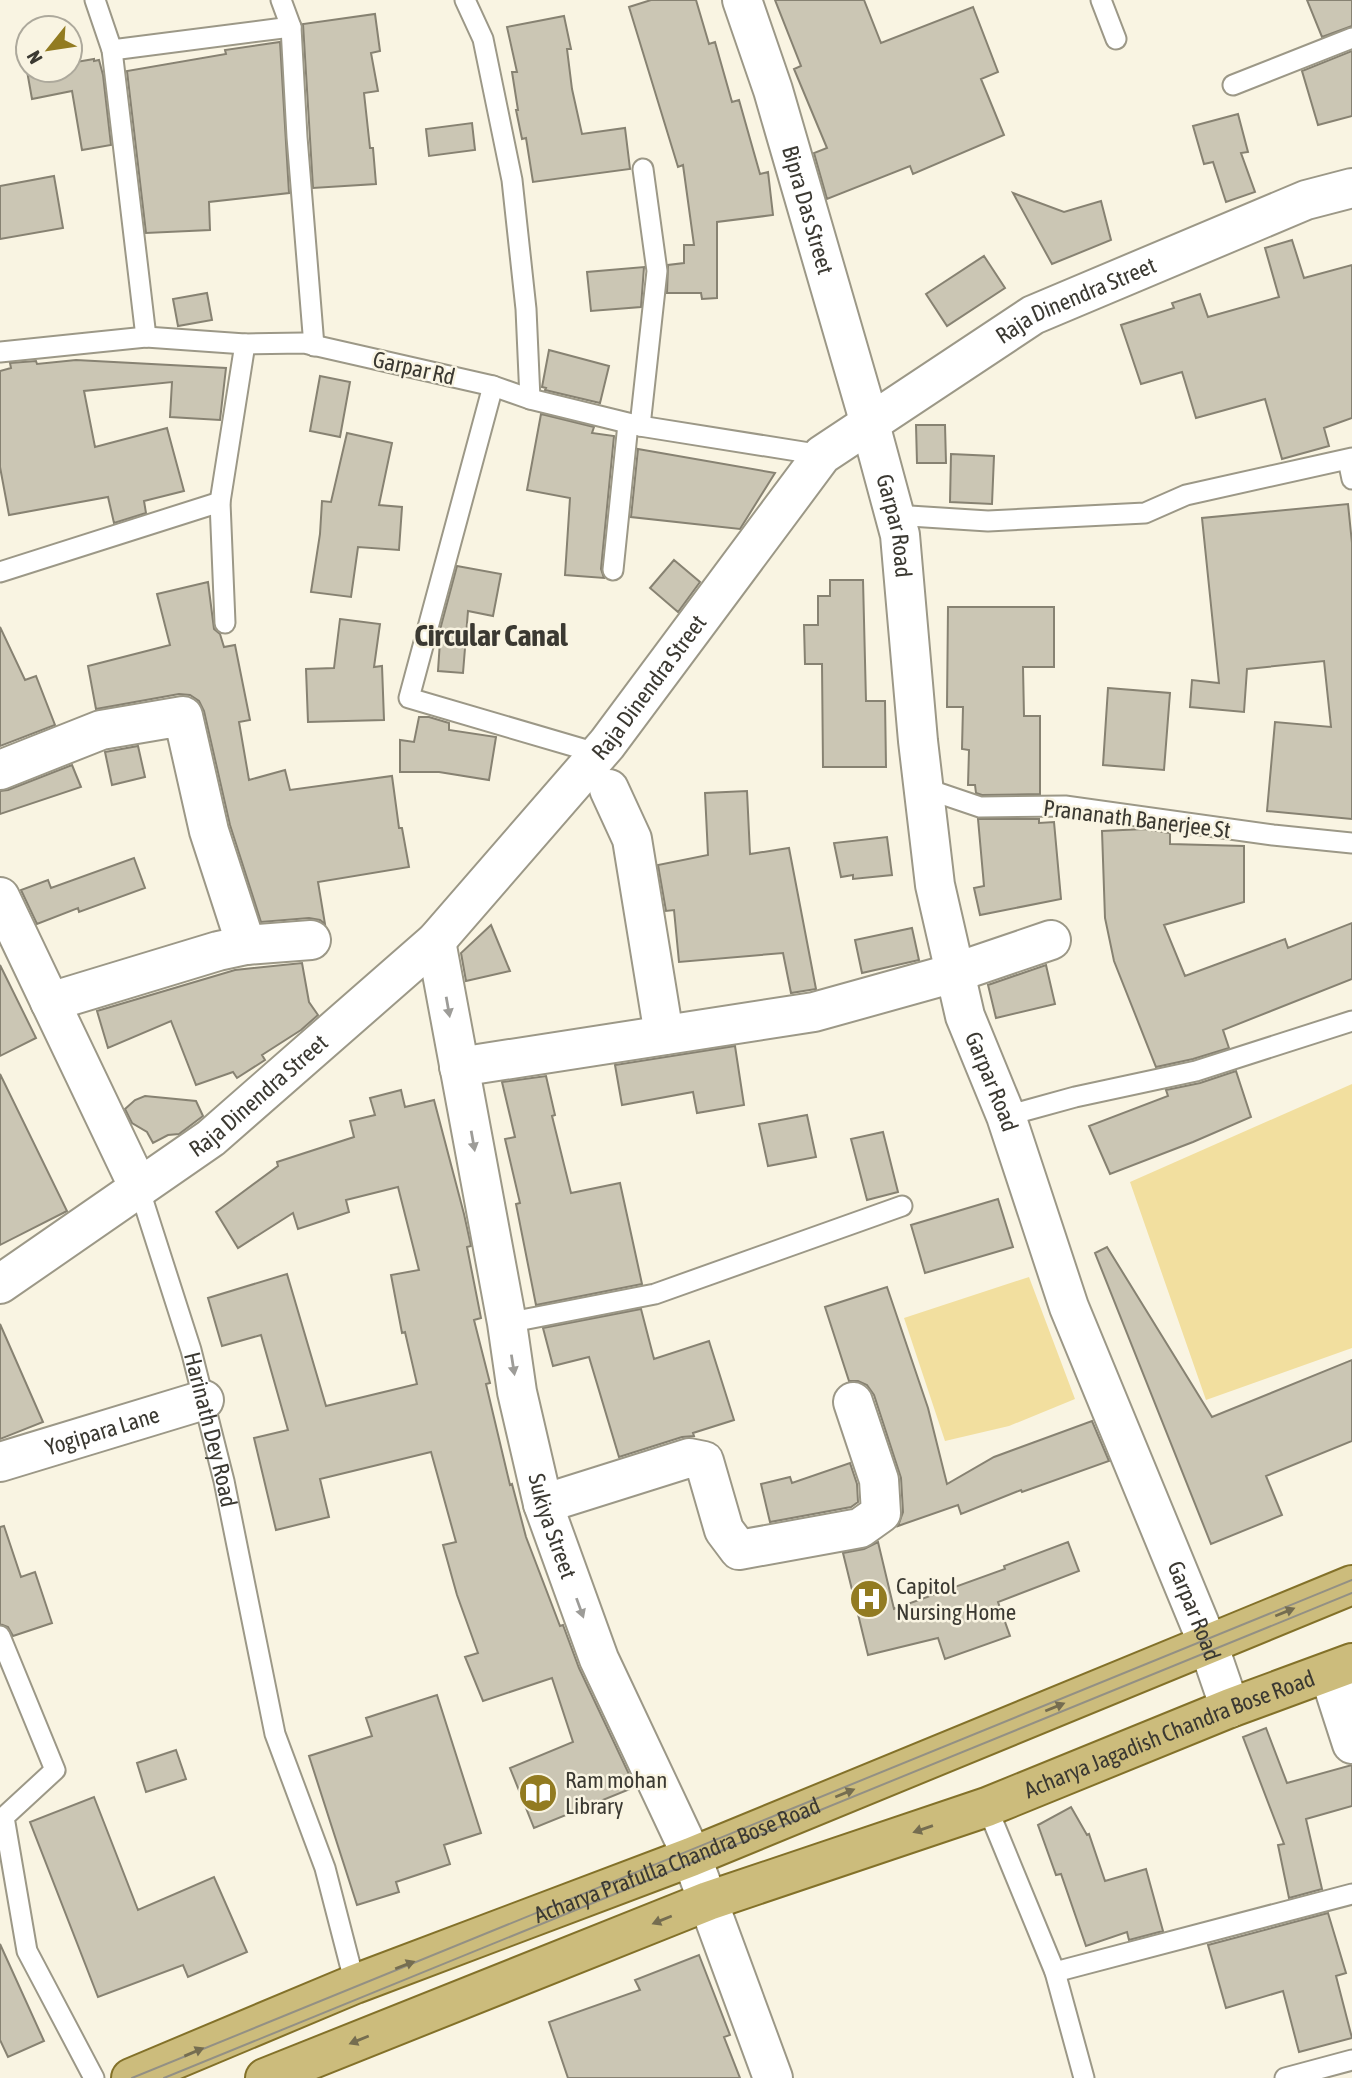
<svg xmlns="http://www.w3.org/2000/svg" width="1352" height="2078" font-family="'Asap Condensed',sans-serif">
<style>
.green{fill:#f2df9f}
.building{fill:#cbc6b4;stroke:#878272;stroke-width:2}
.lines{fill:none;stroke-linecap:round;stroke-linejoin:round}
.lane-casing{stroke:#9c9887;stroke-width:23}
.street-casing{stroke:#9c9887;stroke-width:42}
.secondary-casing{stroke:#9c9887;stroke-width:42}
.primary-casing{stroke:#837129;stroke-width:42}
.lane{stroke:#fff;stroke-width:19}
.street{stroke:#fff;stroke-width:38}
.secondary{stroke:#fff;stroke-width:38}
.primary{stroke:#ccbc7c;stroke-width:38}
.tram{stroke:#939084;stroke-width:2}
.oneway{fill:#9d9c98}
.oneway2{fill:#756d50}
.labels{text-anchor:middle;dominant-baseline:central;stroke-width:5;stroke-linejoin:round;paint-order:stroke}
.street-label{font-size:23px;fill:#3b3932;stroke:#f9f4e2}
.poi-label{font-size:23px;fill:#3b3932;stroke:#f9f4e2;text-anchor:start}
.district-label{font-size:30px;font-weight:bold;fill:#3b3932;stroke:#f9f4e2}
</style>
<rect width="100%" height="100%" fill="#f9f4e2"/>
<path class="green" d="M1352,1084V1348L1206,1400L1130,1182Z
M1029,1277L1075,1399L1009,1426L945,1441L904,1318Z"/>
<path class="building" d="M651,0H696L709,44L715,42L732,102L739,100L760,174L768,172L773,215L717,222V298L702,299L701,293H667L668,265L684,263V245H694L683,165L678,167L629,7Z
M775,0H864L881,43L973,7L998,72L981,79L1004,135L913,174L910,166L827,199L814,153L827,148L794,69L801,66Z
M1307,0H1352V26L1322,37Z
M375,14L380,51L371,53L378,91L364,93L370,148H373L376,184L313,188L303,24Z
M564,16L571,49H567L572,89L582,134L625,128L630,169L533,182L526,138L522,139L516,110H518L512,72H517L507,27Z
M280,42L289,193L209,202L210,230L146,233L127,71L226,54L225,50Z
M1352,51V116L1318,125L1302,71Z
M94,59V61L99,60L103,75L111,145L82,150L72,91L32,99L27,71L70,70V63Z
M1238,114L1248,152L1241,153L1255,192L1226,202L1213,162L1204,164L1193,126Z
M472,123L475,150L429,156L426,129Z
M54,176L63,228L0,239V186Z
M1013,193L1064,212L1101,201L1111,240L1052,264Z
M1292,240L1304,278L1352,265V418L1324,428L1329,446L1282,459L1265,399L1196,418L1182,372L1141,384L1121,325L1174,308L1172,303L1200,294L1208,317L1279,297L1265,248Z
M984,256L1005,288L947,326L926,294Z
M644,267L641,307L591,311L587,272Z
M207,293L212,320L178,326L173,299Z
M549,350L609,366L600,403L545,390L546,388L542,387Z
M76,360L226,368L220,420L170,417L172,382L84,391L95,447L167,428L184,491L144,501L146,513L114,523L108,497L9,515L0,467V371L11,368L10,363L36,361L37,364Z
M320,376L350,382L340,437L310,431Z
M541,414L594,427L592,433L614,436L601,569L604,578L565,575L570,498L527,490Z
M916,425H945L946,463H917Z
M347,433L392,443L379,505L402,507L399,550L358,547L351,597L311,592L320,534L322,501L331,502Z
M638,449L775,473L740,529L631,517Z
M951,454L994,456L992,504L950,502Z
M1348,504L1352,543V819L1267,811L1275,722L1331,727L1324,661L1247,669L1244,712L1190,707L1192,680L1219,683L1202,518Z
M674,560L700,582L678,612L650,588Z
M457,566L501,574L493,616L468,611L463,673L438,671L441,626Z
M830,580H863L866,701H885L886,767H823L822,664H805L804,625H818V596H830Z
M208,582L214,629L220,634L224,647L235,645L250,720L239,722L249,780L285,770L290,790L392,776L399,828H402L409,867L318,882L325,924L320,920L309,918L261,922L230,825L204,711L199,701L190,695L179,694L96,709L88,666L170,645L157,594Z
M948,607H1054V667H1023L1024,716H1040V794L982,795L976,793L975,785H968L969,750L962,749L963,707H947Z
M340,619L380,624L374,667L382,666L384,720L308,722L306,669L334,668Z
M0,627L25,680L36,676L55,725L0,746Z
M1108,688L1170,693L1164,770L1103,765Z
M419,717H429L449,723V730L496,737L489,780L439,772H400V740L414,742Z
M138,746L145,777L112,785L105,752Z
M72,765L81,787L0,814V791L8,790Z
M747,791L750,854L789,848L816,989L791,993L783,953L679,962L674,910L666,911L658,865L708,855L705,793Z
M978,819H1039V823L1054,822L1061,899L980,915L974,888L984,886Z
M1144,829L1170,833V844L1244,846V902L1164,925L1185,976L1285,939L1288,948L1352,923V979L1223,1030L1229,1048L1193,1059L1156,1067L1114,961L1105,918L1102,831Z
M887,837L892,875L853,879V875L841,877L834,843Z
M134,858L145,888L79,912L78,908L37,924L21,890L48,880L51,888Z
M491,925L510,971L466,981L461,953Z
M912,928L919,960L862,973L855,940Z
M302,963L309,1002L318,1015L301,1030L262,1055L265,1060L237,1078L233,1072L196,1085L171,1021L108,1048L97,1011L235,970Z
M0,965L36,1038L0,1056Z
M1046,965L1055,1004L996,1018L988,985Z
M735,1046L744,1105L697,1113L693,1092L622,1105L615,1065Z
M1236,1071L1251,1117L1193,1142L1110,1174L1089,1126L1168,1096L1166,1090L1200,1083Z
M0,1074L67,1211L0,1245Z
M546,1076L555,1115L552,1116L571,1193L620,1183L642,1284L536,1305L516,1204L520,1203L505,1139L515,1137L502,1082Z
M401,1090L405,1107L434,1100L464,1214L471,1246L467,1247L481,1318L474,1320L490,1383L486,1384L510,1485L512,1484L526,1537L560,1626L563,1625L579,1668L635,1787L534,1828L510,1768L573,1742L552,1678L483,1701L465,1657L478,1653L457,1595L443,1545L456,1542L431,1452L320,1479L329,1517L276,1530L254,1438L288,1430L261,1335L222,1346L208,1298L287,1274L326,1406L417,1384L405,1332L402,1333L391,1275L419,1270L398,1187L346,1200L349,1212L298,1229L293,1213L238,1248L216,1212L278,1166L277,1162L354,1137L350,1121L375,1115L370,1098Z
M145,1096L196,1101L203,1116L179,1134L168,1135L153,1143L147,1132L132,1123L125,1109L135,1100Z
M807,1115L816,1157L768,1166L759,1124Z
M883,1132L898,1192L867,1200L851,1139Z
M998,1199L1013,1247L925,1273L911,1225Z
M1107,1247L1212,1417L1352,1360V1441L1266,1476L1282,1515L1211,1544L1095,1253Z
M887,1287L928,1408L947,1484L994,1457L1092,1421L1109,1461L1022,1492L1021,1490L961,1514L958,1505L898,1526L903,1512L901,1478L874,1395L867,1385L858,1381H849L825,1307Z
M641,1309L654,1359L709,1341L734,1420L693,1433L694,1436L682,1437L619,1457L589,1357L553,1366L543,1328Z
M0,1324L43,1422L0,1439Z
M850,1463L857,1484L858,1502L851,1507L770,1522L761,1484L790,1477L792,1483Z
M4,1526L21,1577L35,1572L52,1623L13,1636L8,1627L0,1624V1527Z
M878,1542L894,1609L1005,1569L1004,1566L1068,1542L1079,1571L998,1602L1010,1636L945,1659L938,1638L868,1655L843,1553L864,1549Z
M437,1695L481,1833L444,1845L450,1864L396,1882L399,1892L357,1905L309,1756L372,1736L366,1718Z
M1266,1728L1287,1783L1352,1765V1806L1306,1819L1322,1889L1289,1898L1278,1845L1284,1844L1243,1737Z
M176,1750L186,1779L146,1792L137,1763Z
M94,1797L138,1910L214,1877L247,1952L188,1977L183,1965L98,1997L30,1822Z
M1071,1807L1087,1835L1089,1834L1105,1881L1146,1869L1163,1931L1129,1940L1127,1932L1086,1946L1061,1874L1056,1875L1038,1825Z
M1328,1913L1346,1973L1336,1976L1352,2038L1299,2052L1283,1991L1226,2008L1208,1945Z
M0,1944L44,2041L8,2057L0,2040Z
M699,1955L730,2035L724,2037L740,2078H568L549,2022L640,1990L635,1980Z"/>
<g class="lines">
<defs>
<g id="lane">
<path d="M95,0L112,50L146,337"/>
<path d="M281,0L291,27L297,137L314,346"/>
<path d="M465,0L483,39L512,180L526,309L530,399"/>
<path d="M1101,0L1116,39"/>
<path d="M112,50L291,27"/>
<path d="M1233,85L1352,38"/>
<path d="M0,352L146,337L245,344L304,343L493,386L530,399L640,426L822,455"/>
<path d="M493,386L409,698L600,754"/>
<path d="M640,426L657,271L643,169"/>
<path d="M1348,460L1352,479"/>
<path d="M894,515L988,521L1145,513L1186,495L1352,458"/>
<path d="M613,570L628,424"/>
<path d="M0,572L220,502"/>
<path d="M225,623L220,502L245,344"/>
<path d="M924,788L980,807L1065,806L1273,835L1352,843"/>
<path d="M1006,1116L1075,1097L1196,1071L1352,1021"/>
<path id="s1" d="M139,1188L191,1350L224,1481L275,1734L325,1868L355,1984"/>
<path d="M507,1323L655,1294L902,1206"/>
<path d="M0,1636L55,1770L4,1817L27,1951L94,2078"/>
<path d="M987,1807L1055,1972L1084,2078"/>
<path d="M1055,1972L1352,1894"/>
<path d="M1285,2078L1352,2060"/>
</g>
<g id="street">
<path d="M0,770L101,730L183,716L209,831L246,945"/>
<path d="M609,789L632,839L664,1035"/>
<path d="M50,1002L218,951L246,945L311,940"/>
<path d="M459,1067L814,1012L954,973L1051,940"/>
<path id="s2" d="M0,1462L204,1400"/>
<path d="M543,1504L689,1458L704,1461L724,1530L739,1550L860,1528L881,1513L879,1480L853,1402"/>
<path d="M1329,1673L1352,1744"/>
</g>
<g id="secondary">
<path id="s3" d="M742,0L773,90L870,424L900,535L918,741L935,885L965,1016L1006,1116L1069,1307L1208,1644L1230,1708"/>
<path d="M0,897L139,1188"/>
<path id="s4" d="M436,941L507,1323L517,1392L543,1504L599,1659L689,1850L773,2078"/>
<path id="s5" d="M0,1284L211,1138L436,941L607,744L822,455L1033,315L1306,200L1352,188"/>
</g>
<g id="primary">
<path id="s6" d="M131,2078L355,1984L691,1857L1352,1585"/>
<path id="s7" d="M265,2078L708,1901L987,1807L1230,1708L1352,1663"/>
</g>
</defs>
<use href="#lane" class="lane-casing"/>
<use href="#street" class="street-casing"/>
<use href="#secondary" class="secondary-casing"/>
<use href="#primary" class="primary-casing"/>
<use href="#lane" class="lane"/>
<use href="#street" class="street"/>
<use href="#secondary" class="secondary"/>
<use href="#primary" class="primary"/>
<path class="tram" d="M132,2078L1352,1580
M164,2078L1352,1593"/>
</g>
<defs><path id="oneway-solid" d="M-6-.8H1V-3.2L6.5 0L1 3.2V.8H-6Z" transform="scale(1.75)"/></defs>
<g class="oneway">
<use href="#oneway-solid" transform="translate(448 1007) rotate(80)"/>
<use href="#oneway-solid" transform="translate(473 1141) rotate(80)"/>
<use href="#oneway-solid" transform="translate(513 1365) rotate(81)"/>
<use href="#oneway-solid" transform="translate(580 1608) rotate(70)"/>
</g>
<g class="oneway2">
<use href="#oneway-solid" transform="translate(1285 1612) rotate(-22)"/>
<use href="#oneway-solid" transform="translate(1055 1707) rotate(-22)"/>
<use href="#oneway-solid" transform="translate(845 1793) rotate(-22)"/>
<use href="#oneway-solid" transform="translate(923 1829) rotate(161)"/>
<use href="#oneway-solid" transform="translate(662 1920) rotate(158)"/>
<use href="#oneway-solid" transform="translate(405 1965) rotate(-21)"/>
<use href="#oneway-solid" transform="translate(359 2040) rotate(158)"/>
<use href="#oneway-solid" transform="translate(194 2052) rotate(-23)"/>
</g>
<defs>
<symbol id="hospital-disc" viewBox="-11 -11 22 22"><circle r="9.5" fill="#927b21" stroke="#f9f4e2"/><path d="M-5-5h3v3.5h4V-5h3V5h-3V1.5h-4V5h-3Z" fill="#fff"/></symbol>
<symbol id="library-disc" viewBox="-11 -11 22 22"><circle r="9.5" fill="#927b21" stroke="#f9f4e2"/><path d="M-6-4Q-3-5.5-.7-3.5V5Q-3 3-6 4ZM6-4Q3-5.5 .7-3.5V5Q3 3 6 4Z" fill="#fff"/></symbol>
</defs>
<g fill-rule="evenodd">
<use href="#hospital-disc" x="847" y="1577" width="44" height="44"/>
<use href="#library-disc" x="516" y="1771" width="44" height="44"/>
</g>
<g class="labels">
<g class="street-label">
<text stroke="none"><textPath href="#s3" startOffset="220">Bipra Das Street</textPath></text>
<text stroke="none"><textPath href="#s5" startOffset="1475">Raja Dinendra Street</textPath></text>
<text transform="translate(414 368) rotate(13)">Garpar Rd</text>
<text stroke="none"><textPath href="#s3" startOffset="548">Garpar Road</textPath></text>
<text stroke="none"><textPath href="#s5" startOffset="887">Raja Dinendra Street</textPath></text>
<text transform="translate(1137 819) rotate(7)">Prananath Banerjee St</text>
<text stroke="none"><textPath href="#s3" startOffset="1115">Garpar Road</textPath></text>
<text stroke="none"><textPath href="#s5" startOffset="320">Raja Dinendra Street</textPath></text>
<text stroke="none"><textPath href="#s1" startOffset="252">Harinath Dey Road</textPath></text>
<text stroke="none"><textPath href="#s2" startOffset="107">Yogipara Lane</textPath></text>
<text stroke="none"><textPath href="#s4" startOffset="597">Sukiya Street</textPath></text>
<text stroke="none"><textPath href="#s3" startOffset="1682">Garpar Road</textPath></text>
<text stroke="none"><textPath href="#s7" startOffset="968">Acharya Jagadish Chandra Bose Road</textPath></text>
<text stroke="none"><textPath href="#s6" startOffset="588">Acharya Prafulla Chandra Bose Road</textPath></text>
</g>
<g class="poi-label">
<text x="896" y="1586">Capitol<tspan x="896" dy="26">Nursing Home</tspan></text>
<text x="565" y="1780">Ram mohan<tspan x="565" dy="26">Library</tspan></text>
</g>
<g class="district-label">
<text x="491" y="635">Circular Canal</text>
</g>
</g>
<g transform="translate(49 49) rotate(240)"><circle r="33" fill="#f9f4e2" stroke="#ada99c" stroke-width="2"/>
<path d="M0-5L12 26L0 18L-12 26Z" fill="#927b21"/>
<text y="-10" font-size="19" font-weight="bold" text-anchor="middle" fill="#3b3932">N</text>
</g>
</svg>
